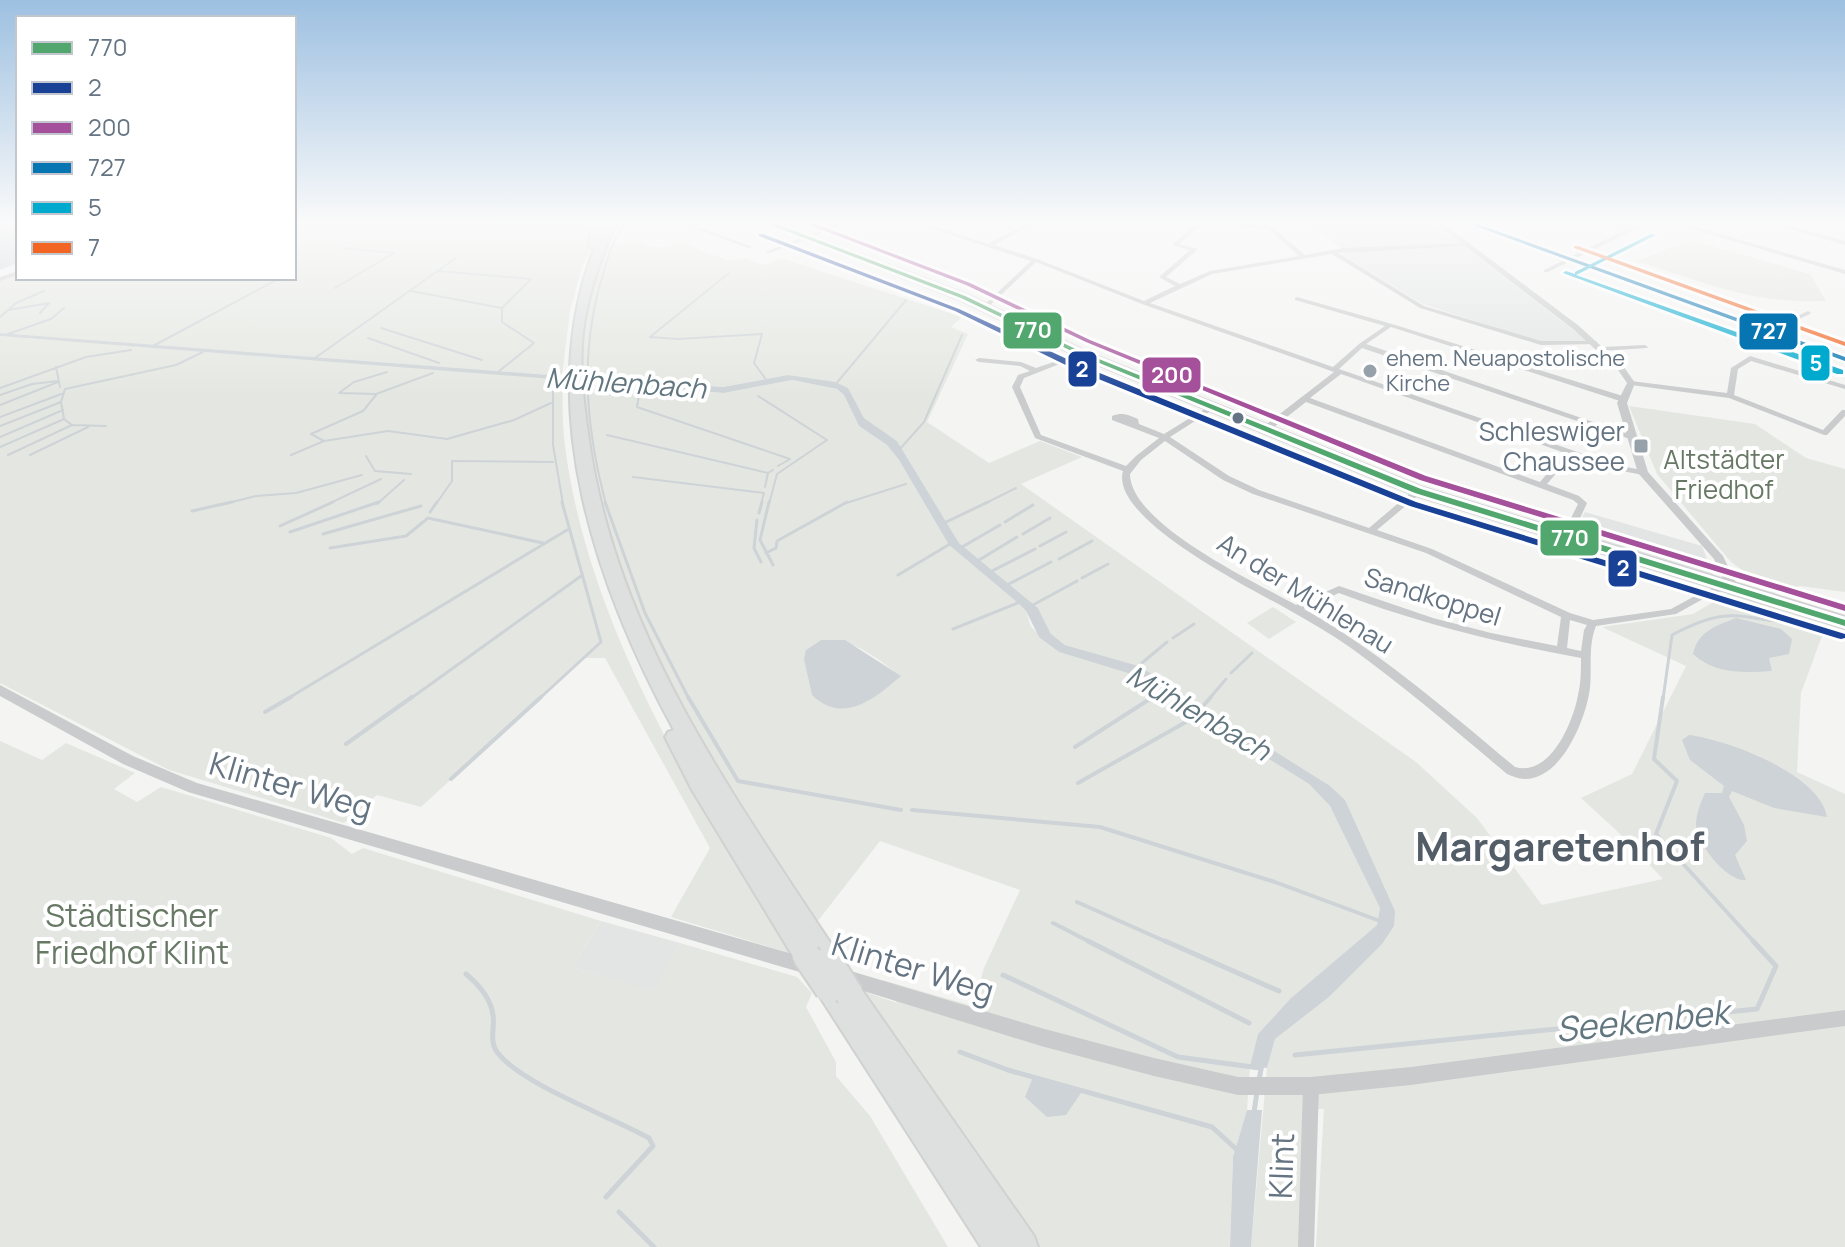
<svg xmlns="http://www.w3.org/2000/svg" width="1845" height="1247" font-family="Manrope,sans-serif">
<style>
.built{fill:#e3e4e4}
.green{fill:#e4e7e1;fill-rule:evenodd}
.water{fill:#cdd3d6}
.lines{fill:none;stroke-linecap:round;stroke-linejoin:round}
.stream-far3{stroke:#cdd3d6;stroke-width:2}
.stream-far2{stroke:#cdd3d6;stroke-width:3}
.stream-far1{stroke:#cdd3d6;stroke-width:4}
.stream{stroke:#cdd3d6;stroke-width:5}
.secondary-casing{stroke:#d1d2d2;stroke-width:4}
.primary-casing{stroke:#d0d0d1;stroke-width:4}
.trunk-casing{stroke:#d0d1d1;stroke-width:4}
.minor{fill:#cacbcc;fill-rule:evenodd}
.tertiary{fill:#cacbcc;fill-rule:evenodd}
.secondary{fill:#dedfdf;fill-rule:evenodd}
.primary{fill:#dedfdf;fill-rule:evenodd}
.trunk{fill:#dedfdf;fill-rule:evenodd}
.trunk-bridge-casing{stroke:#d0d1d1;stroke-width:31;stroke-linecap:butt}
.trunk-bridge{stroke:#dedfdf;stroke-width:27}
.bus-1-casing{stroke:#fff;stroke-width:6}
.bus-2-casing{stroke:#fff;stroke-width:6}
.bus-3-casing{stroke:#fff;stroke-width:6}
.bus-4-casing{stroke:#fff;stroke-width:6}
.bus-5-casing{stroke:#fff;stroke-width:6}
.bus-6-casing{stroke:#fff;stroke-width:6}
.bus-1{fill:#51a76d;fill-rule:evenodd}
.bus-2{fill:#194196;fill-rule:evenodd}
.bus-3{fill:#a4509a;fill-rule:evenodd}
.bus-4{fill:#0775b2;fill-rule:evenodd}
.bus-5{fill:#00a9ce;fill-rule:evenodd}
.bus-6{fill:#f26522;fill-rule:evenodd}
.poi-dot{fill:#97a1aa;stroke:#fff;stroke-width:3}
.bus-dot{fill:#657482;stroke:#fff;stroke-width:3}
.labels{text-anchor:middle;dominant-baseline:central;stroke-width:8;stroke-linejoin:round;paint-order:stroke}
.far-poi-label{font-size:22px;fill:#657482;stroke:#fff;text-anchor:start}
.poi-label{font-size:26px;fill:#657482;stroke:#fff;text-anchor:end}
.park-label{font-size:26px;fill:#677964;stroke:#fff}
.street-label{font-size:26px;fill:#657482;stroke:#fff}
.water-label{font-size:28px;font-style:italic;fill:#61767f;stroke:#fff}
.near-street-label{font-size:32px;fill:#657482;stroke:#fff}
.near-park-label{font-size:32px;fill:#677964;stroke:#fff}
.near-water-label{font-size:34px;font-style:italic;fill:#61767f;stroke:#fff}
.near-district-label{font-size:40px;font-weight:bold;fill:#535d67;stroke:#fff}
.line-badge{stroke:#fff;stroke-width:3}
.badge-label{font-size:22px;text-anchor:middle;font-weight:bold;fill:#fff}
</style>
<rect width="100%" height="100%" fill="#f4f4f3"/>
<path class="built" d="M1437,222L1438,226L1589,342H1540L1423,304L1342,255L1346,251L1306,223Z
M1585,512L1702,546L1714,577L1571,536Z
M601,921L680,943L654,992L573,967Z"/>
<path class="green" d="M294,222H587L592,233V245L582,267L570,311L562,376L0,333V280L18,273V278H294Z
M1691,240L1810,274L1826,301C1756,305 1702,282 1637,261Z
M642,242C655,251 665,247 680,242L727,260L746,258L764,265L781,258L962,317L951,327L968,334L927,422L989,463L1040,441L1082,457L1021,484L1416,762L1477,818L1542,905L1663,879L1617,831L1581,798L1632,774L1686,666L1602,627L1693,614L1729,593L1826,625L1801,693L1797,772L1845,794V1247H1316L1324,1109H1305L1300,1247H1251L1267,1068L1275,1039L1329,997L1394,926L1345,800L1139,666L1065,645L1051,634L1038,608L959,543L897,441L864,418L848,388L788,375L723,387L579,376C583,324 588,293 607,245Z
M0,336L562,379C563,401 562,424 565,446C589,631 697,795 789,953L671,917L710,848L605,658H583L421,807L377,795L344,823L169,770L0,683Z
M792,380L837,389L844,395L859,426L887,445L899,460L949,545L1018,603L1026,611L1031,627L1059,652L1134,675L1309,784L1330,806L1355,855L1380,908L1377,925L1291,998L1258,1034L1250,1066L1247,1110L1233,1157L1230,1247H1036L857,989L897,1003L882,980L973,1006L984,968L1020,890L880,841L814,926L729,788L655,653L608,545L585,446L581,381L724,393ZM821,640C856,640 873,655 900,676L812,695L806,650Z
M1629,406L1755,424L1806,458L1845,469V592L1800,586L1774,593L1731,562L1657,474Z
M1273,607L1296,622L1269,639L1247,623Z
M0,741L42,760L66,743L135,773L114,789L137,802L161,787L331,838L352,854L363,848L601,921L573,967L653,991L680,943L797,977L812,993L806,1007L836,1062V1076L870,1116L948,1247H0Z"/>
<path class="water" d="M0,222H18V263L0,270Z
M0,333L562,376V379H553L0,336Z
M788,375L835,382L848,388L864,418L897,441L959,543L1038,608L1051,634L1065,645L1139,666L1330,786L1345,800L1395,911L1394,926L1382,944L1329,997L1275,1039L1267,1068L1250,1066L1258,1034L1291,998L1377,925L1380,908L1330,806L1309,784L1134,675L1059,652L1039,637L1026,611L1018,603L949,545L899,460L887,445L859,426L844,395L837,389L792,380L724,393L581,381L579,376L723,387Z
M1736,618L1781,629L1792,639L1789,654L1769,658L1772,671C1743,673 1715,674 1693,654C1698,631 1716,626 1736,618Z
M821,640H845L901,676C876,697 844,726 812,695L804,659L806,650Z
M1689,735C1728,740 1820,774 1827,817L1774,808L1732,791L1729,797L1744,825L1747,841L1735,855L1746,880C1727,882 1697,844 1696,825C1696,814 1701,802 1705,793H1722L1724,786L1690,760L1682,740Z
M1033,1077L1083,1090L1066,1115L1047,1117L1025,1097Z
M1247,1110H1262L1251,1247H1230L1233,1157Z"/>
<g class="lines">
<path class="stream-far3" d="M438,271L531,279L502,308V322L534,343L498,372
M729,273L650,337L678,339L762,334L754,363L767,381
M335,288L394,253L343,248
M411,291L502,308
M9,310L49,303L40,313
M0,317L16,303L44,291
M381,328L482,360
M8,334L51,319L64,308
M368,338L439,363
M153,346L280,278
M315,358L456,258
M56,367L60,387
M387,372L354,382L339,393L376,394L433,373
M553,377V445L563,504
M641,384L637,407L790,459L778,466
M835,385L906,300
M0,388L86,357L131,350
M0,395L32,384L58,381
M758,396L827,440L777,474L769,504
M0,405L58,382
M0,417L64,393
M0,426L61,402
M106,426L72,425L64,419L61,402L65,389L176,365L203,352
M607,435L768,473
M0,437L63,410
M324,441L311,434L363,411L376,395
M0,447L64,419
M899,450L924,422L962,335
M8,455L72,425
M30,455L88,427
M291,455L324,441L388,431L447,439L514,420L551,403
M366,456L375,471L411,474
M633,477L764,493L761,504
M765,487L768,473L773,470
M224,504L256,496L296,493L362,475
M328,504L381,479
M377,504L404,480
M436,504L452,481V461L553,462
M606,504C585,425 579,349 604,271C609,253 614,235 628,222
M843,504L906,484
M984,504L1016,488"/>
<path class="stream-far2" d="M605,502L645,613L689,699
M769,502L760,540L773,565
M192,511L232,502
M430,512L437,502
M759,513L762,502
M757,520L754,548L761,562
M1005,522L1033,505
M944,523L988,502
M280,526L333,502
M290,532L379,502
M323,534L421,506
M1023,534L1050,518
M1040,546L1066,532
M962,547L1000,525
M330,548L406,536L428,518L543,543
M766,553L776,548L777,541L847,502
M1059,559L1092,541
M979,560L1017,537
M992,571L1035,549
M898,575L950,544
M1082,578L1108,564
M1009,584L1051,562
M1031,606L1077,581
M953,629L1020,602
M1173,638L1194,624
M1136,668L1167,642
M1231,673L1252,653
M287,699L567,530
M410,699L581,576
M539,699L601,642L562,502
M1150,699L1163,690
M1209,699L1226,679
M1663,699L1672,635C1733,603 1737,620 1798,623"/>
<path class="stream-far1" d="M688,697L738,781L901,810
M1663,697L1654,759L1677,781L1656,834L1755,943
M1203,706L1211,697
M265,712L291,697
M346,744L412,697
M1075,747L1153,697
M451,779L541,697
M1078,783L1193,718L1198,712
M912,810L1100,827L1275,882L1380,921
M1077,902L1169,943
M1053,923L1092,943"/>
<path class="stream" d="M1088,941L1249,1023
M1165,941L1279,991
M466,974C478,984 491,999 493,1015C495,1027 489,1041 497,1052C522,1085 610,1116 649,1138L653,1146L606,1197
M1003,975L1178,1057L1260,1068
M960,1052L1008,1070L1212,1127L1236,1149
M1295,1055L1757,1009L1776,966L1753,941
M1259,1080L1262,1064
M1254,1112L1257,1092
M619,1212L654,1247"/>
<defs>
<path id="secondary" d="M1463,222H1474L1845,356V362Z"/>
<path id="primary" d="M762,222H774L967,295L1086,352L1423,488L1845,617V628L1413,494L1078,356L959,299Z"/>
<path id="trunk" d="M584,222H594L600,236L606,222H616C601,257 588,293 583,332C579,368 584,405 589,440C616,634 732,793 837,953L840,961L837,969L828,972L819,969L815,962L806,966L797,963L692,790L665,737L668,732L674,730C597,589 533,407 594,249L589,246L590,232Z
M829,977L838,981L842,986L850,983L859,986L1034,1236L1038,1247H981L820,997L816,989L820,981Z"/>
</defs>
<use href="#secondary" class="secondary-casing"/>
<use href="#primary" class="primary-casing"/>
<use href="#trunk" class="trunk-casing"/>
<path class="minor" d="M677,222H685L753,247L748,248Z
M843,222H851L770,253L765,252Z
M911,222H920L988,244L1030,222H1037L994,245L1037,259L1144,301L1175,286L1159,277L1190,250L1172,245L1199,222H1205L1179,244L1198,249L1166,277L1180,284L1210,271L1299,256L1269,230L1215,224L1212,222H1230L1265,226L1264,223H1268L1305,255L1343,248L1468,243V245L1466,246L1338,253L1424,306L1541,341H1595L1597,342V344L1541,345L1420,308L1332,254L1212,274L1150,303L1333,367L1359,344L1385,326L1295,300V298L1297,297L1392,324L1626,397V401H1620L1391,327L1366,344L1637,437L1636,439H1630L1362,348L1339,369L1612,464L1646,471L1647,473L1643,475L1607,468L1572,455L1547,484L1579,496L1587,503L1571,538L1566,541L1563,540L1561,538L1578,504L1573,500L1306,402L1269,431H1263V427L1334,372L1142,304L1036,262L987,308H983V306L1031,261ZM1341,374L1565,453L1540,482L1310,398Z
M1604,222H1613L1632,227L1643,222H1650L1548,272H1544V270L1627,229Z
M1669,222H1678L1845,270V274Z
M1767,222H1776L1845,241V245Z
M18,271V275L0,281V277Z
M1808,311L1811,313L1810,314L1771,332L1766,331Z
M1645,345L1648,347L1647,348L1602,351L1599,349L1602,347Z
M1080,353L1085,354L1024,378L1020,387L1041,435L1126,466L1136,456L1159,438L1112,420V416C1123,412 1128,415 1138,419L1139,424L1164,434L1211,405H1214V409L1170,437L1229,476L1259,490L1369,528L1415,489H1421V493L1377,530L1432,549L1570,613L1593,620L1671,609L1706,590L1731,582L1736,585L1734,587L1712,594L1676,614L1596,626C1588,645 1592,668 1590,688C1586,719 1562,779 1525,779C1519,779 1512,776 1507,774C1456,731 1405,687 1351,648C1331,634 1310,622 1289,610C1254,590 1109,519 1123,471L1035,438L1012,387L1018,375L1030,371L1020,366L979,362L975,360L979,358L1021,362L1036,368ZM1165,441L1223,480L1253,494L1426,553L1561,617L1557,646L1491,633L1433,618L1339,586L1296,605C1257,583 1130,524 1130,474L1141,460ZM1339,593C1418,623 1498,643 1581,658C1581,670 1581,683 1578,695C1573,723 1550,777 1515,767C1448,711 1380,652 1304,609ZM1570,620L1587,625L1584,630L1581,651L1567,648Z
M1750,356L1845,385V389L1751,361L1738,369L1734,395L1823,430L1842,410H1845V416L1827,435H1824L1729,398L1631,385L1627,383L1631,381L1727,393L1731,368Z
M1311,1078L1316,1081L1319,1086L1314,1247H1298L1303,1086L1306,1081Z"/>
<path class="tertiary" d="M1440,222H1446L1445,225L1579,326L1624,367L1635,383L1627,403L1648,472L1723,556L1737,585L1735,588H1727L1714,559L1638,473L1617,403L1627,383L1618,370L1573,329L1440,227Z
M0,685L133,756L197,783L810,959L816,962L818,967L816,972L810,975L188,792L123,764L0,696Z
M844,969L1041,1028L1154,1058L1238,1077H1311L1411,1067L1845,1010V1026L1411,1085L1311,1095H1238L1154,1076L1041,1046L844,985L838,983L836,977L838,971Z"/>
<use href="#secondary" class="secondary"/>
<use href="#primary" class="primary"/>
<use href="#trunk" class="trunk"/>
<defs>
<path id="trunk-bridge" d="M806,955L829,989
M828,961L850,995"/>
</defs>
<use href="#trunk-bridge" class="trunk-bridge-casing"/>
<use href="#trunk-bridge" class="trunk-bridge"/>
<defs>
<path id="bus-1" d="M763,222H771L965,296L1084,353L1421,489L1845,620V626L1415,493L1080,355L961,298Z"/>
<path id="bus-2" d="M759,234H763L959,309L1080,365L1416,502L1845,634V638L1841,639L1837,638L1410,506L1074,369L955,311L759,236Z"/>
<path id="bus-3" d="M802,222H810L970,283L1090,340L1426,476L1845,605V611L1420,480L1086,342L966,285Z"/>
<path id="bus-4" d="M1464,222H1472L1845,357V361Z"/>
<path id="bus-5" d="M1651,234L1656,235L1576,275L1843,370V374H1837L1563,273L1566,271L1575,274V272Z"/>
<path id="bus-6" d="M1574,246H1578L1845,342V346L1574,248Z"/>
</defs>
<use href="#bus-1" class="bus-1-casing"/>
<use href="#bus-2" class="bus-2-casing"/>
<use href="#bus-3" class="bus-3-casing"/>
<use href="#bus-4" class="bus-4-casing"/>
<use href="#bus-5" class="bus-5-casing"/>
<use href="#bus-6" class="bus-6-casing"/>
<use href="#bus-1" class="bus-1"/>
<use href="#bus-2" class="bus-2"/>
<use href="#bus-3" class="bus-3"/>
<use href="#bus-4" class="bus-4"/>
<use href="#bus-5" class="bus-5"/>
<use href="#bus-6" class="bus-6"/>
</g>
<linearGradient id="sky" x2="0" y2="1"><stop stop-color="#9dc0e1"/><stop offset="0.56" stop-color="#fafafa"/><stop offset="1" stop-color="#fafafa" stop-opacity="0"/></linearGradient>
<rect width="1845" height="397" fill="url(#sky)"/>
<g class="poi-dot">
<circle cx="1370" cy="371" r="8"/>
<rect x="1633" y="438" width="16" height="16" rx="4"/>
</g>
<circle class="bus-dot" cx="1238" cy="418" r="7"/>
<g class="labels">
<g class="far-poi-label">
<text x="1386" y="358">ehem. Neuapostolische<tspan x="1386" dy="25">Kirche</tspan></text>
</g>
<g class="poi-label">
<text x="1625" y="431">Schleswiger<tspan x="1625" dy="30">Chaussee</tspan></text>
</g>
<g class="park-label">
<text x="1724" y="459">Altstädter<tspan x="1724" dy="30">Friedhof</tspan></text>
</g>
<g class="street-label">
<text transform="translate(1306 593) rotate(32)">An der Mühlenau</text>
<text transform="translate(1433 596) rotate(17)">Sandkoppel</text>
</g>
<g class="water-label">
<text transform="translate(626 382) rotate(4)">Mühlenbach</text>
<text transform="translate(1199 712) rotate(30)">Mühlenbach</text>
</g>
<g class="near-street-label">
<text transform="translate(291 785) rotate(16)">Klinter Weg</text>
<text transform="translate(913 967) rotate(17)">Klinter Weg</text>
<text transform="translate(1281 1166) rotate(-88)">Klint</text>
</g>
<g class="near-park-label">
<text x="132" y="915">Städtischer<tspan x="132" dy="37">Friedhof Klint</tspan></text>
</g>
<g class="near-water-label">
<text transform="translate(1642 1020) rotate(-6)">Seekenbek</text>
</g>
<g class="near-district-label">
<text x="1560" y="845">Margaretenhof</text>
</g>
</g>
<g class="line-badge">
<rect x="1002" y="311" width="61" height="39" rx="8" fill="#51a76d"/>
<rect x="1738" y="312" width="61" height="39" rx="8" fill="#0775b2"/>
<rect x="1800" y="344" width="31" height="38" rx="8" fill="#00a9ce"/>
<rect x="1067" y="350" width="31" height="38" rx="8" fill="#194196"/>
<rect x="1141" y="356" width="61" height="38" rx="8" fill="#a4509a"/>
<rect x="1539" y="519" width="61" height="38" rx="8" fill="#51a76d"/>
<rect x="1607" y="549" width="31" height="39" rx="8" fill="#194196"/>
</g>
<g class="badge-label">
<text x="1033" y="338">770</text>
<text x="1769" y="339">727</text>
<text x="1816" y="371">5</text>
<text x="1082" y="377">2</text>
<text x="1172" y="383">200</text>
<text x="1570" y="546">770</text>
<text x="1623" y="576">2</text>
</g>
<rect x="16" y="16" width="280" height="264" fill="#ffffff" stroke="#c1c7cd" stroke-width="2"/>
<rect x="32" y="42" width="40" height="12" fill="#51a76d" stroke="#c1c7cd" stroke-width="2"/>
<text x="88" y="56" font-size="24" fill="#657482">770</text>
<rect x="32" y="82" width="40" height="12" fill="#194196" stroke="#c1c7cd" stroke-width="2"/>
<text x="88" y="96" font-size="24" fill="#657482">2</text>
<rect x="32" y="122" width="40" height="12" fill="#a4509a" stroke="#c1c7cd" stroke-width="2"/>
<text x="88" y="136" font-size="24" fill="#657482">200</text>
<rect x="32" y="162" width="40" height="12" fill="#0775b2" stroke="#c1c7cd" stroke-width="2"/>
<text x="88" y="176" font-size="24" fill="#657482">727</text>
<rect x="32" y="202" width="40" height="12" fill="#00a9ce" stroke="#c1c7cd" stroke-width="2"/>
<text x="88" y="216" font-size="24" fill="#657482">5</text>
<rect x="32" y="242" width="40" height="12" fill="#f26522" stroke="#c1c7cd" stroke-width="2"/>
<text x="88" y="256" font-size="24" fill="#657482">7</text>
</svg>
